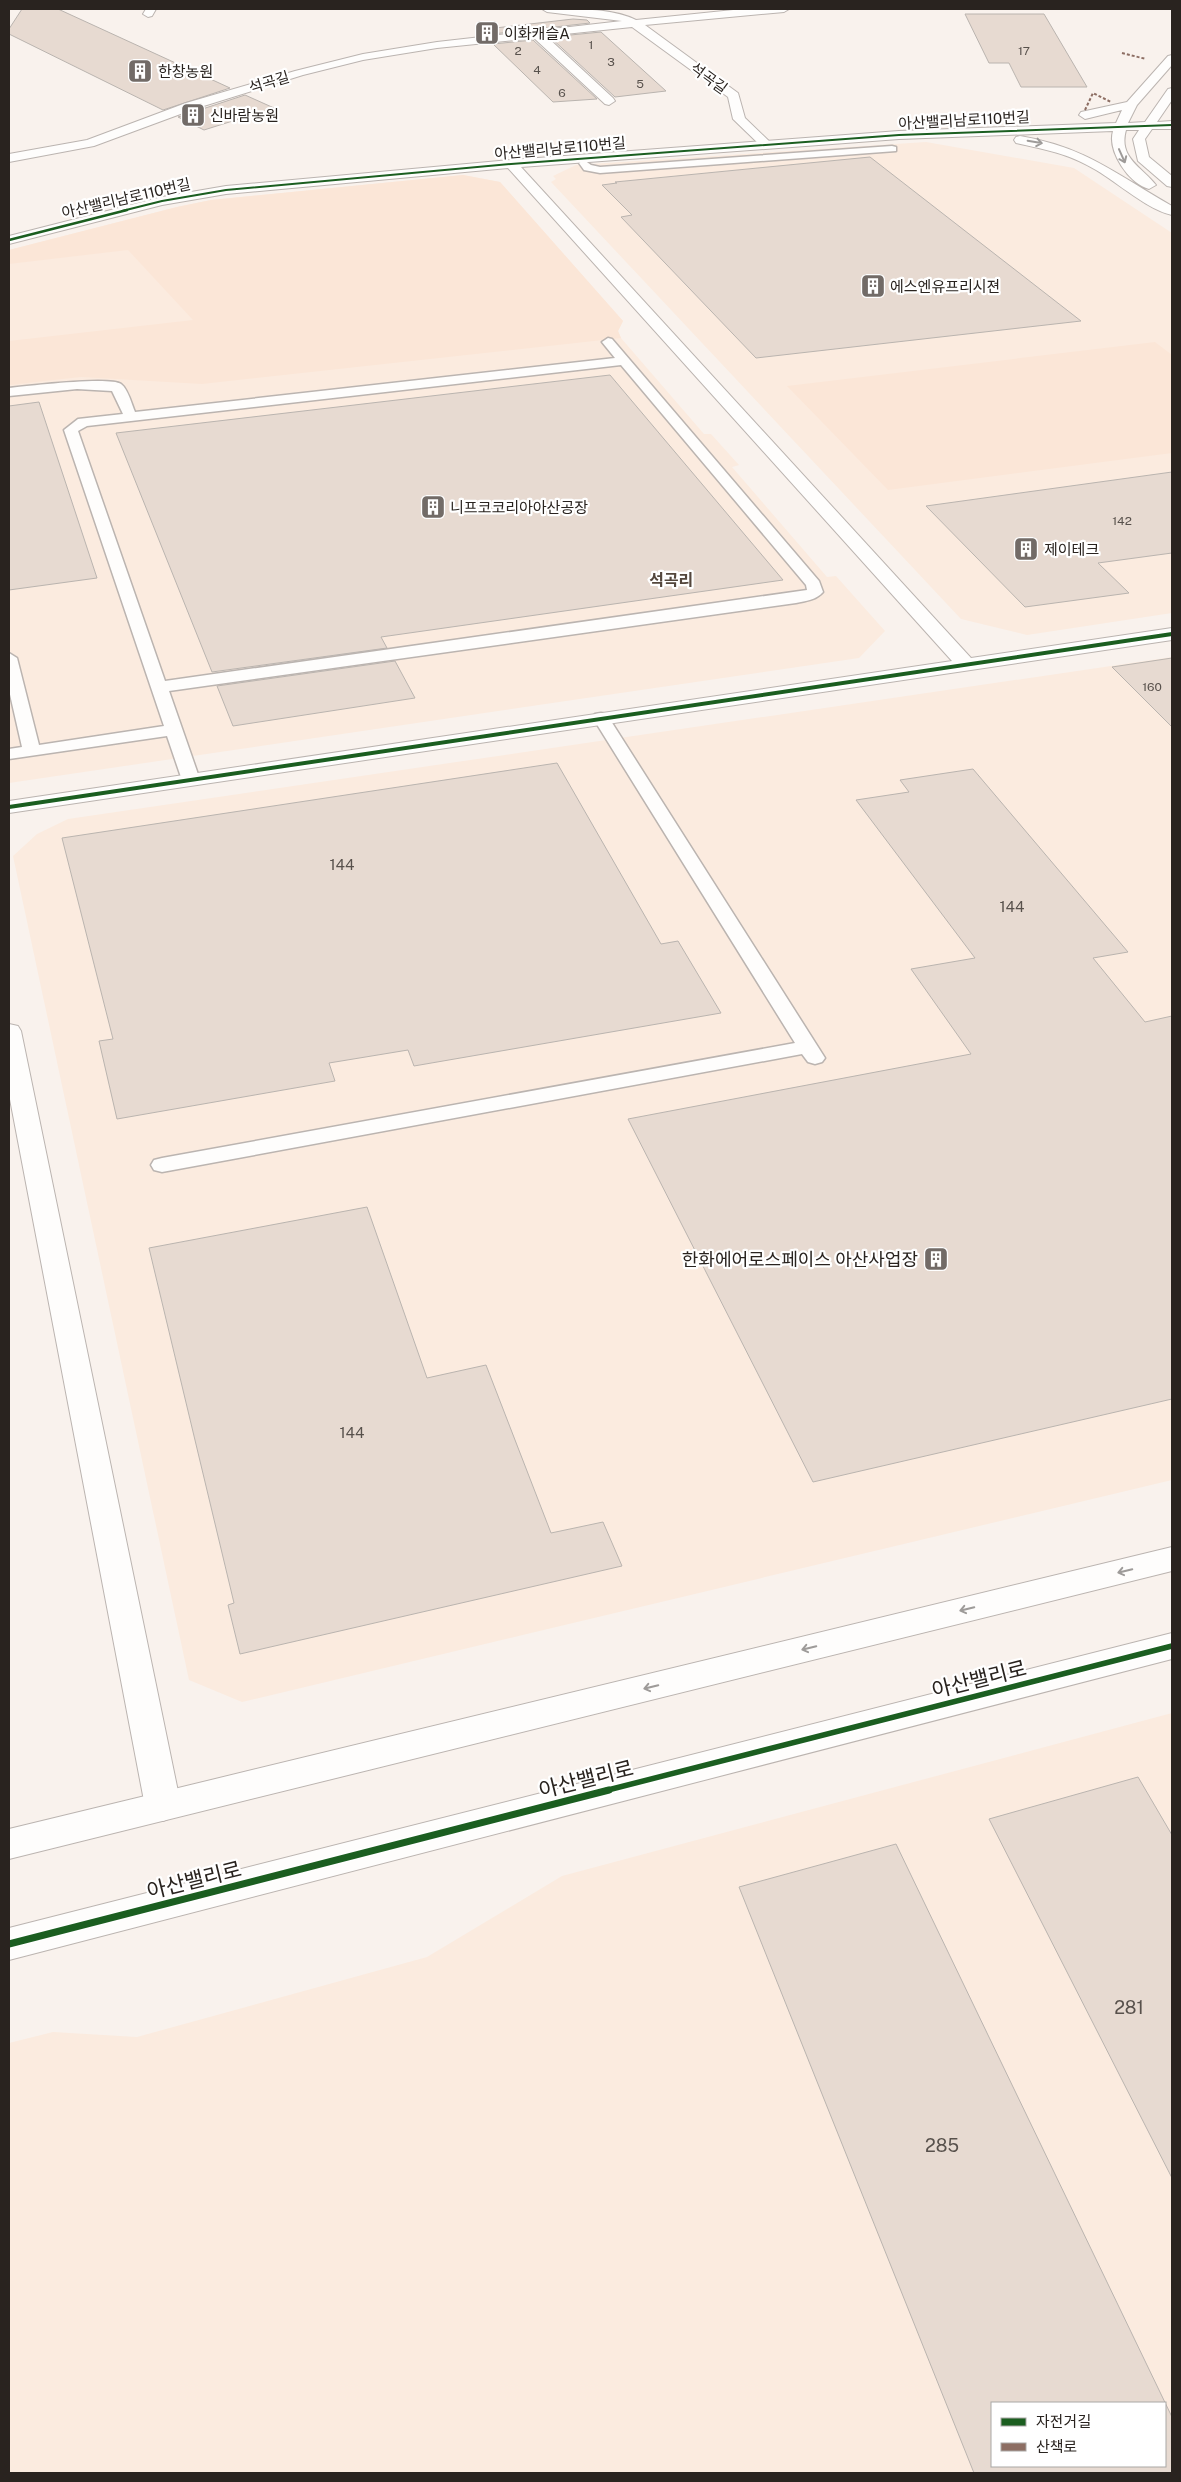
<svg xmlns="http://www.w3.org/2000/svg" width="1181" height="2482" font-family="'Public Sans','Noto Sans KR',sans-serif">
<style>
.built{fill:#fbebdf;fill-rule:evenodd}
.green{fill:#fbe6d7}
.building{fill:#e7dad1;stroke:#bab4af;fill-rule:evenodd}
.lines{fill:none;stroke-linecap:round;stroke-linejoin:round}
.service-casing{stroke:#bbb4b0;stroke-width:3}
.minor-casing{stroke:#bbb4b0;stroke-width:2}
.tertiary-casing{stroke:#bbb4b0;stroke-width:2}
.service{fill:#fefdfc;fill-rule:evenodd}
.minor{fill:#fefdfc;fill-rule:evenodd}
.tertiary{fill:#fefdfc;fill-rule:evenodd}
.quiet{stroke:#8d6e63;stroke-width:2;stroke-dasharray:3 2;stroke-linecap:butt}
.cycleway-far4-casing{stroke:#fff;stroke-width:3}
.cycleway-far3-casing{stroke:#fff;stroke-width:4.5}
.cycleway-far2-casing{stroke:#fff;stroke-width:6}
.cycleway-far1-casing{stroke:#fff;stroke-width:9}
.cycleway-casing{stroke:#fff;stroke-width:10}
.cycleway-far4{stroke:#1b5e20;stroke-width:2}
.cycleway-far3{stroke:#1b5e20;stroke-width:2.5}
.cycleway-far2{stroke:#1b5e20;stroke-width:4}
.cycleway-far1{stroke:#1b5e20;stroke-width:5.5}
.cycleway{stroke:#1b5e20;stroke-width:7}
.oneway{stroke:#9e9b99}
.labels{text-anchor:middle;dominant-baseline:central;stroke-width:4.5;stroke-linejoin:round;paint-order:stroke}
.far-number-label{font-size:12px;fill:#58514c}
.far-poi-label{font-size:15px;fill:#29231f;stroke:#fff;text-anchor:start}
.far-street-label{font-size:15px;fill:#29231f;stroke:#fff}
.number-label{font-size:15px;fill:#58514c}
.far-quarter-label{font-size:16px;font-weight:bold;fill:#54473d;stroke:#fff}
.poi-label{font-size:18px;fill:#29231f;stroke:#fff;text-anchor:end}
.near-number-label{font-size:18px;fill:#58514c}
.near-street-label{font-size:21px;fill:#29231f;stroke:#fff}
</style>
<rect width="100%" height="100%" fill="#f9f2ed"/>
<path class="built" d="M926,142L1074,168L1172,233V613L1027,635L961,619L551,182L556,179L553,176L576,165Z
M463,175L500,182L623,321L618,331L621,338L704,434H711L739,465L732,467L827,577L836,576L885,631L859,658L9,783V250L177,207L211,200Z
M1172,657V1480L242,1702L189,1680L13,856L37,834L68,819Z
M1172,1713V2473H9V2043L53,2032L137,2037L427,1957L562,1876ZM992,2403H1165V2466H992Z"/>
<path class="green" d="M463,175L500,182L623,321L618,331L621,338L202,384L81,377L9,385V341L193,320L128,250L9,264V250L177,207L211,200Z
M1155,342L1172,355V453L888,490L787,386Z"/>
<path class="building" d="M22,9H58L230,88L163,110L9,34V29Z
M965,14H1044L1087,87H1021L1009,63H989Z
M573,19L587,20L590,23L484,35L478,30Z
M601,32L666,91L615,97L550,37Z
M533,40L597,99L553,102L493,44Z
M245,95L274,108L204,130L178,117Z
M870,157L1081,321L756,358L621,217L632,215L602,185L617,183L615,182Z
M610,375L783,580L381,637L387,648L212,672L116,433Z
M39,402L97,578L9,590V406Z
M1172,472V553L1098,563L1129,593L1025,607L926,506Z
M1172,658V727L1112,667Z
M395,661L415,698L233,726L217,686Z
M557,763L661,944L678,941L721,1013L414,1066L408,1050L329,1063L335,1081L117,1119L99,1041L113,1039L62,838Z
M973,769L1128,952L1093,958L1145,1022L1172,1016V1399L813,1482L628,1119L971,1054L911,969L975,958L856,800L909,792L900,780Z
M367,1207L427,1378L486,1365L551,1533L603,1522L622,1566L240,1654L228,1605L234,1603L149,1248Z
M1138,1777L1172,1835V2178L989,1819Z
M896,1844L1172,2417V2473H974L739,1887ZM992,2403H1165V2466H992Z"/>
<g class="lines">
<defs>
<path id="service" d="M892,146L896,147V151L600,173L584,170L579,163L584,160L591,165L600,167Z
M608,338L612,339L819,581L823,592C816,600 806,601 796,603L169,691L200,780L197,784H185L182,780L167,736L9,759V749L22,747L9,690V653L17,658L39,745L164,726L64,430L78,419L123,414L112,391L77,389L9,396V388C27,386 110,376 121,384C128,389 132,405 135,412L615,358L602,342ZM621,365L806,585L807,590L165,681L78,431L87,426Z
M601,713L607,714L609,718L825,1058L822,1062L815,1064L808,1062L802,1054L162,1172L154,1170L151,1165L154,1160L162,1158L795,1043L593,718L595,714Z"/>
<path id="minor" d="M146,9H156L152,16L148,17L143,14Z
M542,9C569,9 611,7 636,20L743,9H789L784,12L645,25L738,93L745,118L772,144L770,147H762L733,119L728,97L632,27L546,36L613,98L615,101L609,105L605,104L534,38L437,48L363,60L303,75L194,109L94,146L9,162V154L87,140L186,103L295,71L363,54L437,42L622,21L547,12Z
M9,1024L18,1026L21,1031L181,1806L175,1816L163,1821L151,1816L145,1806L9,1094Z"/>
<path id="tertiary" d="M1172,55V65L1137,105L1128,123L1145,122L1168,89L1172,88V100L1157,122L1172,121V129H1152L1145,139L1149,157L1172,176V187L1167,186L1138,161L1133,139L1139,130H1126C1118,158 1142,167 1156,185L1149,189C1129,184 1107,151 1113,131L899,139L521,167L971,658L1172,628V640L9,813V801L952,661L508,168L226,194L162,205L9,244V236L162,197L226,186L511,160L899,131L1116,123L1122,110L1085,119L1079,115L1081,112L1127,102L1168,56Z
M1020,136C1086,147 1117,175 1172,206V215C1148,210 1118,183 1096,170C1067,153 1047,150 1016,143L1014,140L1016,137Z
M1172,1547V1571L9,1859V1829Z
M1172,1633V1659L9,1960V1928Z"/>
</defs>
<use href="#service" class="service-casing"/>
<use href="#minor" class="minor-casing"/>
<use href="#tertiary" class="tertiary-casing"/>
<use href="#service" class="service"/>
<use href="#minor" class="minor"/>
<use href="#tertiary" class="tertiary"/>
<path class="quiet" d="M1122,53L1146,59
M1085,110L1093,93L1111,102"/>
<defs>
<path id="cycleway-far4" d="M122,211L162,201L226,190L511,164L899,135L1172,125"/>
<path id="cycleway-far3" d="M9,240L127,210"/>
<path id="cycleway-far2" d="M9,807L1172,634"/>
<path id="cycleway-far1" d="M604,1791L1172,1646"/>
<path id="cycleway" d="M9,1944L609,1790"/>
</defs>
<use href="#cycleway-far4" class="cycleway-far4-casing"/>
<use href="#cycleway-far3" class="cycleway-far3-casing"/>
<use href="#cycleway-far2" class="cycleway-far2-casing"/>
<use href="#cycleway-far1" class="cycleway-far1-casing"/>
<use href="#cycleway" class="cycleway-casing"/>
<use href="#cycleway-far4" class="cycleway-far4"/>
<use href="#cycleway-far3" class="cycleway-far3"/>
<use href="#cycleway-far2" class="cycleway-far2"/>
<use href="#cycleway-far1" class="cycleway-far1"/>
<use href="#cycleway" class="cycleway"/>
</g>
<defs><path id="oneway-shaft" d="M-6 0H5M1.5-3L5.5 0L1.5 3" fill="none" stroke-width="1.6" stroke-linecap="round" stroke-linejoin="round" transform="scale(1.25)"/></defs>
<g class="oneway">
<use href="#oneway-shaft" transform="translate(1035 142) rotate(10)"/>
<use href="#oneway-shaft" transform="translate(1122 156) rotate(66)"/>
<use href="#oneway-shaft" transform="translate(1125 1571) rotate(166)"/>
<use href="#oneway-shaft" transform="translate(967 1609) rotate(166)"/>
<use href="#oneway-shaft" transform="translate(809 1648) rotate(166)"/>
<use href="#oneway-shaft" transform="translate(651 1687) rotate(166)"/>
</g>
<defs>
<symbol id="building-square" viewBox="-11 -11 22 22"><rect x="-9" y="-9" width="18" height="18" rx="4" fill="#726b67" stroke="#fff"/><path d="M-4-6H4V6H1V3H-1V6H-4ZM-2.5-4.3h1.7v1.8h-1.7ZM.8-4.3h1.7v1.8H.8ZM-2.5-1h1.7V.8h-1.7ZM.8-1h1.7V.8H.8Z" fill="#fff"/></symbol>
</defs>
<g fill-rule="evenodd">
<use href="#building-square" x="473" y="19" width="28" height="28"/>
<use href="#building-square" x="126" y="57" width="28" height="28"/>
<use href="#building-square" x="179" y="101" width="28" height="28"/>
<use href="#building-square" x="859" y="272" width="28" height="28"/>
<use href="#building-square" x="419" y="493" width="28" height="28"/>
<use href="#building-square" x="1012" y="535" width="28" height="28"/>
<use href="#building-square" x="922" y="1245" width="28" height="28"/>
</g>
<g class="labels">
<g class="far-number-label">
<text x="591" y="45">1</text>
<text x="518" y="51">2</text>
<text x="1024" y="51">17</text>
<text x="611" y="62">3</text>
<text x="537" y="70">4</text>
<text x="640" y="84">5</text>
<text x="562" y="93">6</text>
<text x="1122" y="521">142</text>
<text x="1152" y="687">160</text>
</g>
<g class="far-poi-label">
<text x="504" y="33">이화캐슬A</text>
<text x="158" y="71">한창농원</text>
<text x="210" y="115">신바람농원</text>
<text x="890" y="286">에스엔유프리시젼</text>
<text x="450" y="507">니프코코리아아산공장</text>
<text x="1044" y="549">제이테크</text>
</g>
<g class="far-street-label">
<text transform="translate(709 78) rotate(36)">석곡길</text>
<text transform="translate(269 82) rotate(-17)">석곡길</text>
<text transform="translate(964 120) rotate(-3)">아산밸리남로110번길</text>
<text transform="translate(560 148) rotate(-5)">아산밸리남로110번길</text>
<text transform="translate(126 198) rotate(-13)">아산밸리남로110번길</text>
</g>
<g class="number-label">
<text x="342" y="864">144</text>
<text x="1012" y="906">144</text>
<text x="352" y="1432">144</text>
</g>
<g class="far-quarter-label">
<text x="671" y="580">석곡리</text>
</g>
<g class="poi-label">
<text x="918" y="1259">한화에어로스페이스 아산사업장</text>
</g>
<g class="near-number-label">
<text x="1129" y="2007">281</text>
<text x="942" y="2145">285</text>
</g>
<g class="near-street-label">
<text transform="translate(979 1679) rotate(-14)">아산밸리로</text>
<text transform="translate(586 1779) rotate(-14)">아산밸리로</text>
<text transform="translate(194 1880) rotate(-14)">아산밸리로</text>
</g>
</g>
<rect width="1181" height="2482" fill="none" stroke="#29231f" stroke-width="20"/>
<rect x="991" y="2402" width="175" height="65" fill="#ffffff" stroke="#a9a7a5"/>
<rect x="1001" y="2418" width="25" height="8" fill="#1b5e20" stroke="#a9a7a5"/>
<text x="1036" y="2427" font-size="15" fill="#29231f">자전거길</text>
<rect x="1001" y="2443" width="25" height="8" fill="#8d6e63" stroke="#a9a7a5"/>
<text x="1036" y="2452" font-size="15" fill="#29231f">산책로</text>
</svg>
